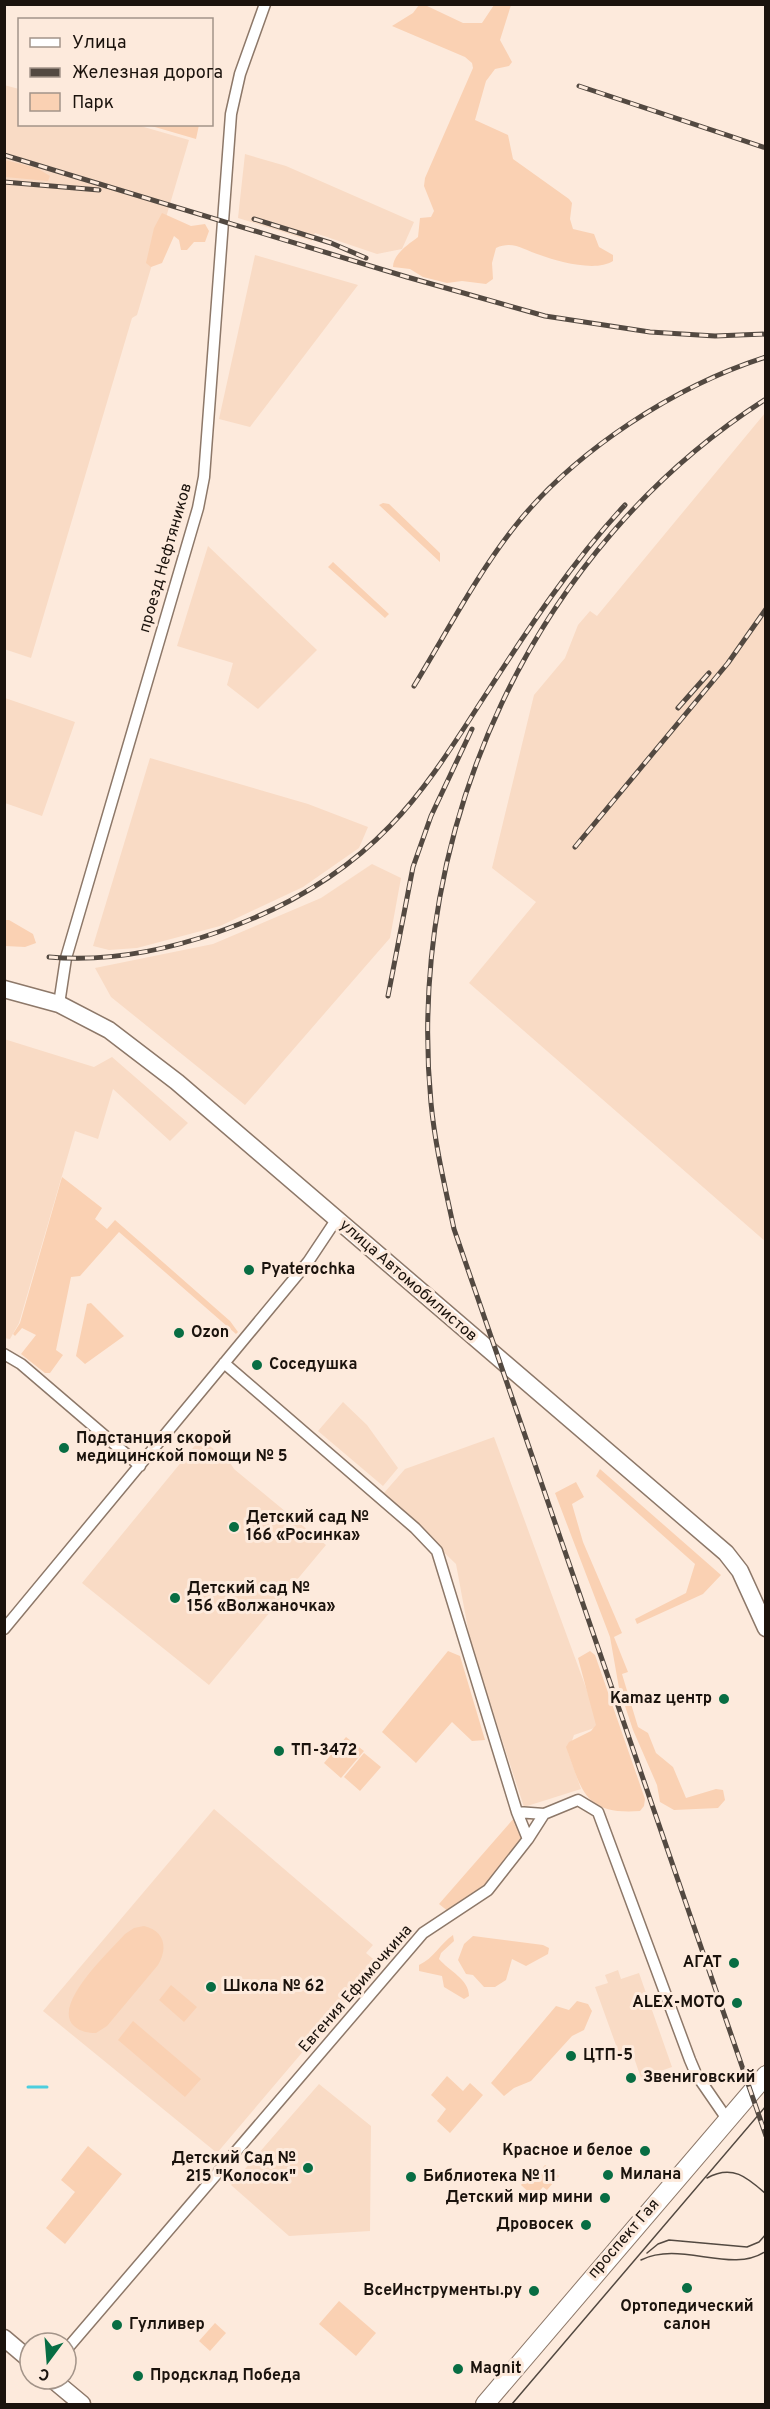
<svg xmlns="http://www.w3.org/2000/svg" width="770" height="2409" font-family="Overpass,sans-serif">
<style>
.built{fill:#f9dbc5}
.green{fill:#fad1b3}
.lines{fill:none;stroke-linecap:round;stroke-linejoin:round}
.stream{stroke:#4ccede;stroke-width:3}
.street-casing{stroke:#8d7869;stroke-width:13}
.secondary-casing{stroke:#8d7869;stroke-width:19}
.primary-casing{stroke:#8d7869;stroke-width:20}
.street{stroke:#fff;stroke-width:10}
.secondary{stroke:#fff;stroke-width:16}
.primary{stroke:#fff;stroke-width:18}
.tram{stroke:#534941;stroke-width:1.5}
.rail-casing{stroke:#534941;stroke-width:5}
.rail{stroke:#fdeadc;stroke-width:3;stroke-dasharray:9;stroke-linecap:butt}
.poi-dot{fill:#086d43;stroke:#fdeadc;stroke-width:2}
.labels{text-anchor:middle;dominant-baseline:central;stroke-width:6;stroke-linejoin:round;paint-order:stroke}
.street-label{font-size:16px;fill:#1b130d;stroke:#fdeadc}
.poi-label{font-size:16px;font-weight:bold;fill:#1b130d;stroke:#fdeadc;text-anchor:start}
</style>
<rect width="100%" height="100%" fill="#fdeadc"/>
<path class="built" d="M4,85L19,89L20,124L137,125L189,140L137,315L132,318L31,658L4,649Z
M245,154L286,166L414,222L402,249L377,254L315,233L312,241L238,218Z
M255,255L358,285L250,427L219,419Z
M765,413L766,1241H765L469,983L536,902L492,868L534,695L565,658L578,625L590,611L597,616Z
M208,546L317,650L258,709L227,685L233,663L177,646Z
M5,698L75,722L42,816L5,803Z
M150,758L308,804L368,827L359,848L303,887L220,926L137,948L109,950L93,946Z
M372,864L401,878L390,938L245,1105L111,997L95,968L213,944L321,898Z
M4,1039L94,1067L112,1057L188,1123L170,1141L113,1089L98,1139L75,1131L19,1323L10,1339L4,1338Z
M343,1402L367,1425L398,1468L383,1486L318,1431Z
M494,1437L600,1726L574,1735L568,1752L581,1789L524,1807L471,1645L456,1564L383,1494L405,1469Z
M197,1443H206L229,1461L234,1469L326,1545L209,1685L82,1583Z
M214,1809L373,1945L366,1953L378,1963L217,2153L43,2011Z
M618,1970L621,1979L639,1973L672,2067L641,2078L633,2055L621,2059L595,1987L608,1983L605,1975Z
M319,2084L371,2126L370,2231L289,2236L231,2185Z"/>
<path class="green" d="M419,5H425L463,23H482L494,5H511L500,40L512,62L509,66L495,69L486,81L475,120L508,135L513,159L569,199L572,203L570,219L573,229L594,234L599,247L613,255V261C596,272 559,262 540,255C524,250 513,240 496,248L492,263L493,279L486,284L462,281L447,283L423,277L410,269L393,267C393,254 409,244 418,237L420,218L431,217L434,211L424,186L425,178L473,68L472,63L465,57L392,26L413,13Z
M148,125H199L196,139Z
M5,160L37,168L50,176L48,181L5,177Z
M162,213L191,226L205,224L209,231L205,242H194L187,250H181L179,240L174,236L162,263L151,267L146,263L154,228Z
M383,503L389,504L440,553V562L379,505Z
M333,562L389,614L385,618L328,567Z
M5,920H9L33,934L36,943L25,947L5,946Z
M62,1177L102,1208L95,1219L107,1229L115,1220L230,1321L238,1332L236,1334L119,1232L80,1276L71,1277L56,1350L63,1355L50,1373H45L21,1354L36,1335L22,1328L15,1336L13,1334L20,1323Z
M91,1303L124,1336L85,1364L76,1356L87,1304Z
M600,1469L721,1575L703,1594L637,1624L635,1619L686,1593L695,1564L596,1476Z
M576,1482L584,1497L572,1504L583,1542L622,1633L614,1637L628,1672L622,1674L638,1727L648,1733L656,1753L673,1767L686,1798L716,1789L723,1790L725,1800L718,1808L674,1810L660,1802L657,1785L633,1730L619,1688L610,1637L555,1493Z
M448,1651L460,1656L485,1740L472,1741L452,1722L416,1763L382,1732Z
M590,1651L595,1655L645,1799L644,1806L640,1811C584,1815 582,1791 566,1747L569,1742L591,1731L596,1725L578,1658Z
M346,1737L364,1751L341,1778L324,1763Z
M364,1753L381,1767L360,1791L344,1777Z
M515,1817L525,1839L486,1888L449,1912L439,1904Z
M144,1926C165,1931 168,1948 158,1965L107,2026L96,2033C88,2033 81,2032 74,2026C51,2005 110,1951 125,1934L134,1928Z
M453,1935L454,1941L441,1953L439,1959C449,1971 469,1979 469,1996L464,1999L444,1987L442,1976L419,1971V1965C434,1958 440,1944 453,1935Z
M473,1936L543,1945L549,1948L548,1954L526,1966L512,1959L506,1980L495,1987H484L473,1975L466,1974L458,1960L464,1944Z
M171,1985L197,2007L184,2022L159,2000Z
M577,2001L588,2004L592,2011L584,2030L572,2036L531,2081L514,2088L504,2096L491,2083L556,2006L569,2010Z
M133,2021L201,2079L185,2097L118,2040Z
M447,2076L463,2091L470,2083L483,2095L450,2133L437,2121L446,2109L431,2095Z
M88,2146L122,2174L65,2244L46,2228L75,2192L61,2180Z
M545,2165L559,2176L547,2190L543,2187L534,2197L521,2185L532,2172L537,2175Z
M339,2301L376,2333L356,2356L319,2324Z
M215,2323L226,2333L210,2351L199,2341Z"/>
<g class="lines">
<path class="stream" d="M28,2087H47"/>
<defs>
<path id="street" d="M59,1004L66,958L198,508L204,477L231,114L240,74L265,4
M4,1354L21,1364L140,1466
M224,1363L415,1528L437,1551L517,1812L528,1839L544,1814L578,1800L598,1812L690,2060L696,2074L727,2119
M4,1629L308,1262L336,1220
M517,1812L544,1814
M66,2350L423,1933L488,1890L528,1839"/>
<path id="secondary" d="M4,989L59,1004L109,1030L177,1082L726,1553L740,1571L766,1628
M4,2338L30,2360
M52,2379L82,2404"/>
<path id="primary" d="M485,2404L766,2075"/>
</defs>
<use href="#street" class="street-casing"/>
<use href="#secondary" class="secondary-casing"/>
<use href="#primary" class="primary-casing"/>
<use href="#street" class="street"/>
<use href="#secondary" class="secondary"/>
<use href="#primary" class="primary"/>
<path class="tram" d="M707,2178C732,2164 747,2177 766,2194
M647,2253L658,2244L669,2240L747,2247L759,2242L766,2234
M641,2260C681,2240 731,2275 766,2251
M512,2404L766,2106"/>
<defs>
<path id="rail" d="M579,86L766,148
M4,155L407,277L545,316L650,332L715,336L766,334
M4,182L99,190
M254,219L331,243L366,258
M766,399C533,548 405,829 431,1103C435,1145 445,1187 454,1229L766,2136
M414,686C447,632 477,574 516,525C576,450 675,386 766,357
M678,708L709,673
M575,847L728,663L766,609
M49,957C105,962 164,951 218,932C281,910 343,875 390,826C429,786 458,737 488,691C530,626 572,562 625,505
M388,996L413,867L431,816L472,729"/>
</defs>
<use href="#rail" class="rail-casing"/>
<use href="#rail" class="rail"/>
</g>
<g class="poi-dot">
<circle cx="249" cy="1270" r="6"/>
<circle cx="179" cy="1333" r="6"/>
<circle cx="257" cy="1365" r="6"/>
<circle cx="64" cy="1448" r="6"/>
<circle cx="234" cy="1527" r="6"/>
<circle cx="175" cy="1598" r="6"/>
<circle cx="724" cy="1699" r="6"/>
<circle cx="279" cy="1751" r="6"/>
<circle cx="734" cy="1963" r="6"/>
<circle cx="211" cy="1987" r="6"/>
<circle cx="737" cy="2003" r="6"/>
<circle cx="571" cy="2056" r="6"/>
<circle cx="631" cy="2078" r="6"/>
<circle cx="645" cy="2151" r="6"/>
<circle cx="308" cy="2168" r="6"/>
<circle cx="608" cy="2175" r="6"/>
<circle cx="411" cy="2177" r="6"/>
<circle cx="605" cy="2198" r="6"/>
<circle cx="586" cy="2225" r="6"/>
<circle cx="687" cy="2288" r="6"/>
<circle cx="534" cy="2291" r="6"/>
<circle cx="117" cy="2325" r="6"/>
<circle cx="458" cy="2369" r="6"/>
<circle cx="138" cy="2376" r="6"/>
</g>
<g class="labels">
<g class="street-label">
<text transform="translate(166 558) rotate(-74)">проезд Нефтяников</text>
<text transform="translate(408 1281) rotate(41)">улица Автомобилистов</text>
<text transform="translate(356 1989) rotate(-49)">Евгения Ефимочкина</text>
<text transform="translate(624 2239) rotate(-49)">проспект Гая</text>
</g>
<g class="poi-label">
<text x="261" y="1270">Pyaterochka</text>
<text x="191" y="1333">Ozon</text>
<text x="269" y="1365">Соседушка</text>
<text x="76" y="1439">Подстанция скорой<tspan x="76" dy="18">медицинской помощи № 5</tspan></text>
<text x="246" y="1518">Детский сад №<tspan x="246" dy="18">166 «Росинка»</tspan></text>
<text x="187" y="1589">Детский сад №<tspan x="187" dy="18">156 «Волжаночка»</tspan></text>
<text x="712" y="1699" text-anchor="end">Kamaz центр</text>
<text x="291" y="1751">ТП-3472</text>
<text x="722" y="1963" text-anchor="end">АГАТ</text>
<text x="223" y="1987">Школа № 62</text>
<text x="725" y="2003" text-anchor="end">ALEX-MOTO</text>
<text x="583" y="2056">ЦТП-5</text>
<text x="643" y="2078">Звениговский</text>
<text x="633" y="2151" text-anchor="end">Красное и белое</text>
<text x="296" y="2159" text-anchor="end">Детский Сад №<tspan x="296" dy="18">215 "Колосок"</tspan></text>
<text x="620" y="2175">Милана</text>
<text x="423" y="2177">Библиотека № 11</text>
<text x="593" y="2198" text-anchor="end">Детский мир мини</text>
<text x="574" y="2225" text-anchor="end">Дровосек</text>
<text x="522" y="2291" text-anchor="end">ВсеИнструменты.ру</text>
<text x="687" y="2307" text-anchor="middle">Ортопедический<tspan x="687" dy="18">салон</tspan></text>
<text x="129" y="2325">Гулливер</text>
<text x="470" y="2369">Magnit</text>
<text x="150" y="2376">Продсклад Победа</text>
</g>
</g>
<rect width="770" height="2409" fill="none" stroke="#1b130d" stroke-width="12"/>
<rect x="18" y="18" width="195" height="108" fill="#fdeadc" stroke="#a39489" stroke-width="1.5"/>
<rect x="30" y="38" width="30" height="9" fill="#ffffff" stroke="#a39489" stroke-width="1.5"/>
<text x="72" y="48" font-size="18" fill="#1b130d">Улица</text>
<rect x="30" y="68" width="30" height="9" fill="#534941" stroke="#a39489" stroke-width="1.5"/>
<text x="72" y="78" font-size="18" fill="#1b130d">Железная дорога</text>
<rect x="30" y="93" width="30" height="18" fill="#fad1b3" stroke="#a39489" stroke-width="1.5"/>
<text x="72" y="108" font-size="18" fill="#1b130d">Парк</text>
<g transform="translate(48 2361) rotate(196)"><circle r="28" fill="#fdeadc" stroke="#a39489" stroke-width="1.5"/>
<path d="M0-4.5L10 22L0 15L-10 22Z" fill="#086d43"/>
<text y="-9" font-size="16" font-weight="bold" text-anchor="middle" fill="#1b130d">С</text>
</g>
</svg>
